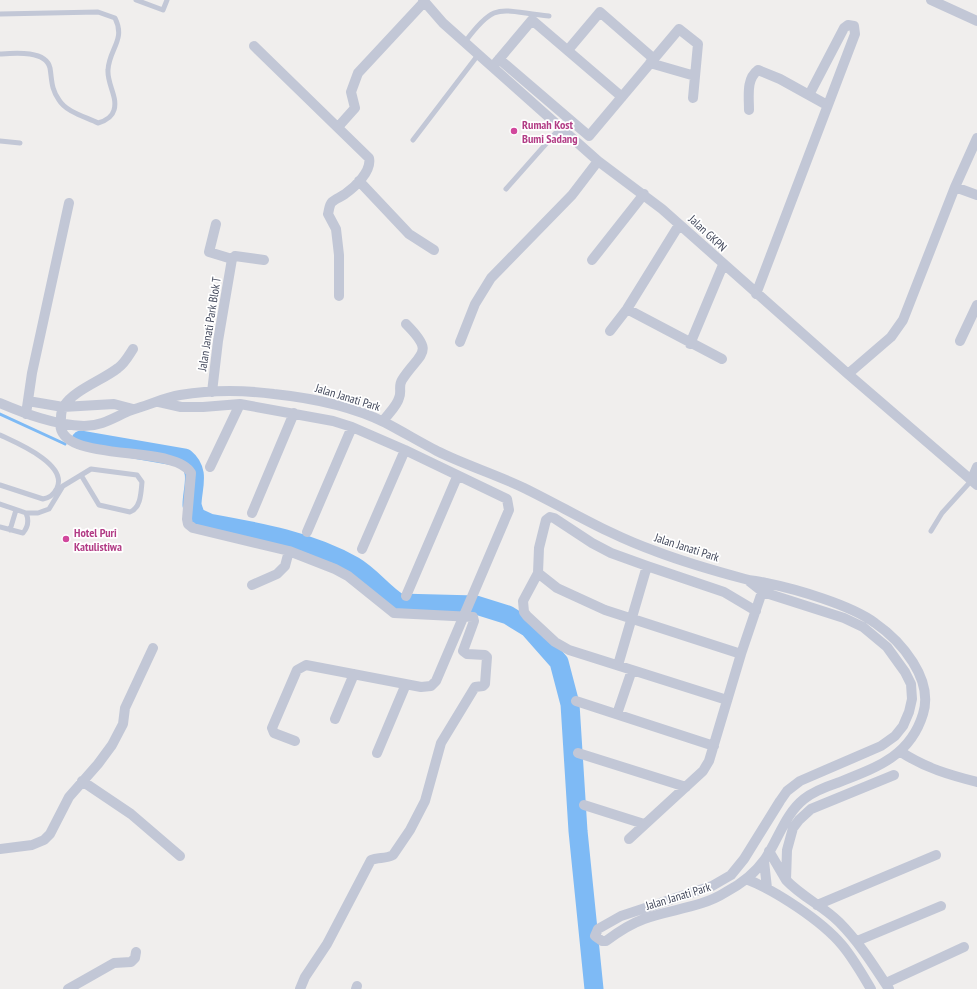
<svg xmlns="http://www.w3.org/2000/svg" width="977" height="989" font-family="'PT Sans Narrow',sans-serif">
<style>
.lines{fill:none;stroke-linecap:round;stroke-linejoin:round}
.stream{stroke:#7ebaf5;stroke-width:3}
.river{stroke:#7ebaf5;stroke-width:19}
.lane{stroke:#c2c7d6;stroke-width:5}
.street{stroke:#c2c7d6;stroke-width:10}
.hotel-dot{fill:#d1479c;stroke:#fff;stroke-width:1.5}
.labels{text-anchor:middle;dominant-baseline:central;stroke-width:3.5;stroke-linejoin:round;paint-order:stroke}
.hotel-label{font-size:12px;font-weight:bold;fill:#b23c85;stroke:#fff;text-anchor:start}
.street-label{font-size:12px;fill:#43495c;stroke:#fff}
</style>
<rect width="100%" height="100%" fill="#f0eeed"/>
<g class="lines">
<path class="stream" d="M0,414L65,444"/>
<path class="river" d="M81,440L185,458C201,471 192,488 192,505C193,509 195,514 196,517L209,523C259,532 310,541 354,566C371,576 383,593 399,603L476,605L508,615L529,628L559,662L570,704L578,831L594,989"/>
<path class="lane" d="M136,0L163,10L167,0
M0,14L98,12L115,18C126,40 109,49 108,70C107,84 118,97 114,110C112,118 105,121 98,123C86,117 66,112 59,100C51,89 52,80 50,68C46,50 14,53 0,54
M465,42C496,0 499,11 549,16
M413,140L478,55
M0,141L20,143
M506,189L560,128
M0,435C17,443 68,464 57,488C54,494 50,498 43,499L0,485
M0,504L26,513C29,520 28,527 23,533L0,527
M26,513H38L49,509L63,486L91,469L137,475L142,482C141,492 141,508 130,512L99,505L81,475
M10,530L16,510
M931,531L942,513L971,481"/>
<path class="street" d="M423,0L443,23L598,161L662,209L848,374L977,485
M931,0L977,21
M254,46L369,158C372,171 355,187 345,194C341,197 335,199 332,202C329,205 329,211 328,214L336,229L339,255V296
M568,50L600,12L654,59
M499,59L589,136L679,29L698,44L693,98
M650,63L695,76
M495,64L532,20L622,97
M749,110C749,96 746,79 758,70L780,79L827,105
M338,127L355,108L351,92L358,73L424,2
M359,181L409,234L434,250
M955,187L977,195
M232,259L235,256L264,260
M592,260L644,194
M756,294L855,34L854,26L848,25L844,28L809,95
M627,309L722,359
M610,331L627,309L679,225
M960,341L977,305
M460,342L475,304L491,278L572,195L598,161
M690,344L723,265
M133,349C129,355 125,363 118,368C103,380 74,390 64,406C62,409 61,414 61,418C50,466 174,442 191,473L187,519L188,524L193,528L289,551L335,569L348,576L394,613L473,617L474,621L463,651L467,654L485,655L487,657L485,684L483,686L475,687L441,743L425,801L410,830L393,855C386,859 378,857 371,860L327,944L305,977L300,989
M848,374L891,337L903,320L955,187L977,138
M212,392L218,341L232,259L209,252L216,224
M28,401L63,407L114,404L133,409
M159,402L181,407H203L240,404L333,421L352,427L405,450L507,499L509,510L436,681L431,686L421,687L306,665L297,670L272,728L274,733L295,741
M0,403C26,414 55,425 84,426C106,426 119,413 138,408C152,404 166,397 180,395C211,390 243,390 274,394C312,398 352,406 386,423C403,432 420,442 437,451C465,465 495,474 524,488C567,509 609,535 655,551C684,562 715,571 745,579C752,581 759,581 766,583C796,589 851,605 875,623C901,641 934,679 923,714C910,757 875,768 837,783C825,787 814,791 804,799C785,814 778,840 765,859C755,873 741,884 726,892C701,908 671,909 644,919C630,924 618,932 606,941H602L595,936L598,929L621,916L712,886L731,875L744,859L780,801L787,791L800,781L881,746L895,736L903,726L909,712L912,699L911,684L905,672L887,647L863,627L844,618L763,592L749,581
M26,414L32,373L69,203
M383,421C388,414 397,406 399,398C402,392 398,386 402,380C420,352 436,354 406,324
M210,467L240,404
M971,481L977,467
M252,513L294,413
M307,532L352,427
M362,549L405,450
M538,573L557,588L605,610L741,654
M252,585L277,574L285,566L289,551
M406,596L457,477
M618,665L647,566
M727,700L569,650L555,642L527,616L524,612L523,601L538,573L539,548L546,520L550,517L554,518L592,543L611,553L647,566L724,592L756,611
M576,701L714,746
M617,714L632,670
M335,719L354,674
M901,752C925,768 950,775 977,782
M377,753L406,684
M578,753L686,787
M82,781L131,814L180,856
M584,805L644,824
M629,839L703,771L709,761L741,654L764,586
M0,849L32,845L44,840L50,834L69,797L98,764L112,745L123,724L125,708L153,648
M769,851L786,880
M764,861L767,888
M746,879C775,890 822,921 842,945C853,958 862,974 871,989
M817,905L936,855
M857,941L941,906
M886,983L964,947
M68,989L114,963L131,962L135,958L136,952
M356,989L357,986
M889,989C874,966 859,942 839,922C823,906 802,897 786,880L787,850L793,828L799,820L811,809L894,775"/>
</g>
<g class="hotel-dot">
<circle cx="514" cy="131" r="4"/>
<circle cx="66" cy="539" r="4"/>
</g>
<g class="labels">
<g class="hotel-label">
<text x="522" y="124">Rumah Kost<tspan x="522" dy="14">Bumi Sadang</tspan></text>
<text x="74" y="532">Hotel Puri<tspan x="74" dy="14">Katulistiwa</tspan></text>
</g>
<g class="street-label">
<text transform="translate(708 233) rotate(43)">Jalan GKPN</text>
<text transform="translate(209 324) rotate(-81)">Jalan Janati Park Blok T</text>
<text transform="translate(348 397) rotate(17)">Jalan Janati Park</text>
<text transform="translate(687 547) rotate(18)">Jalan Janati Park</text>
<text transform="translate(678 896) rotate(-17)">Jalan Janati Park</text>
</g>
</g>
</svg>
